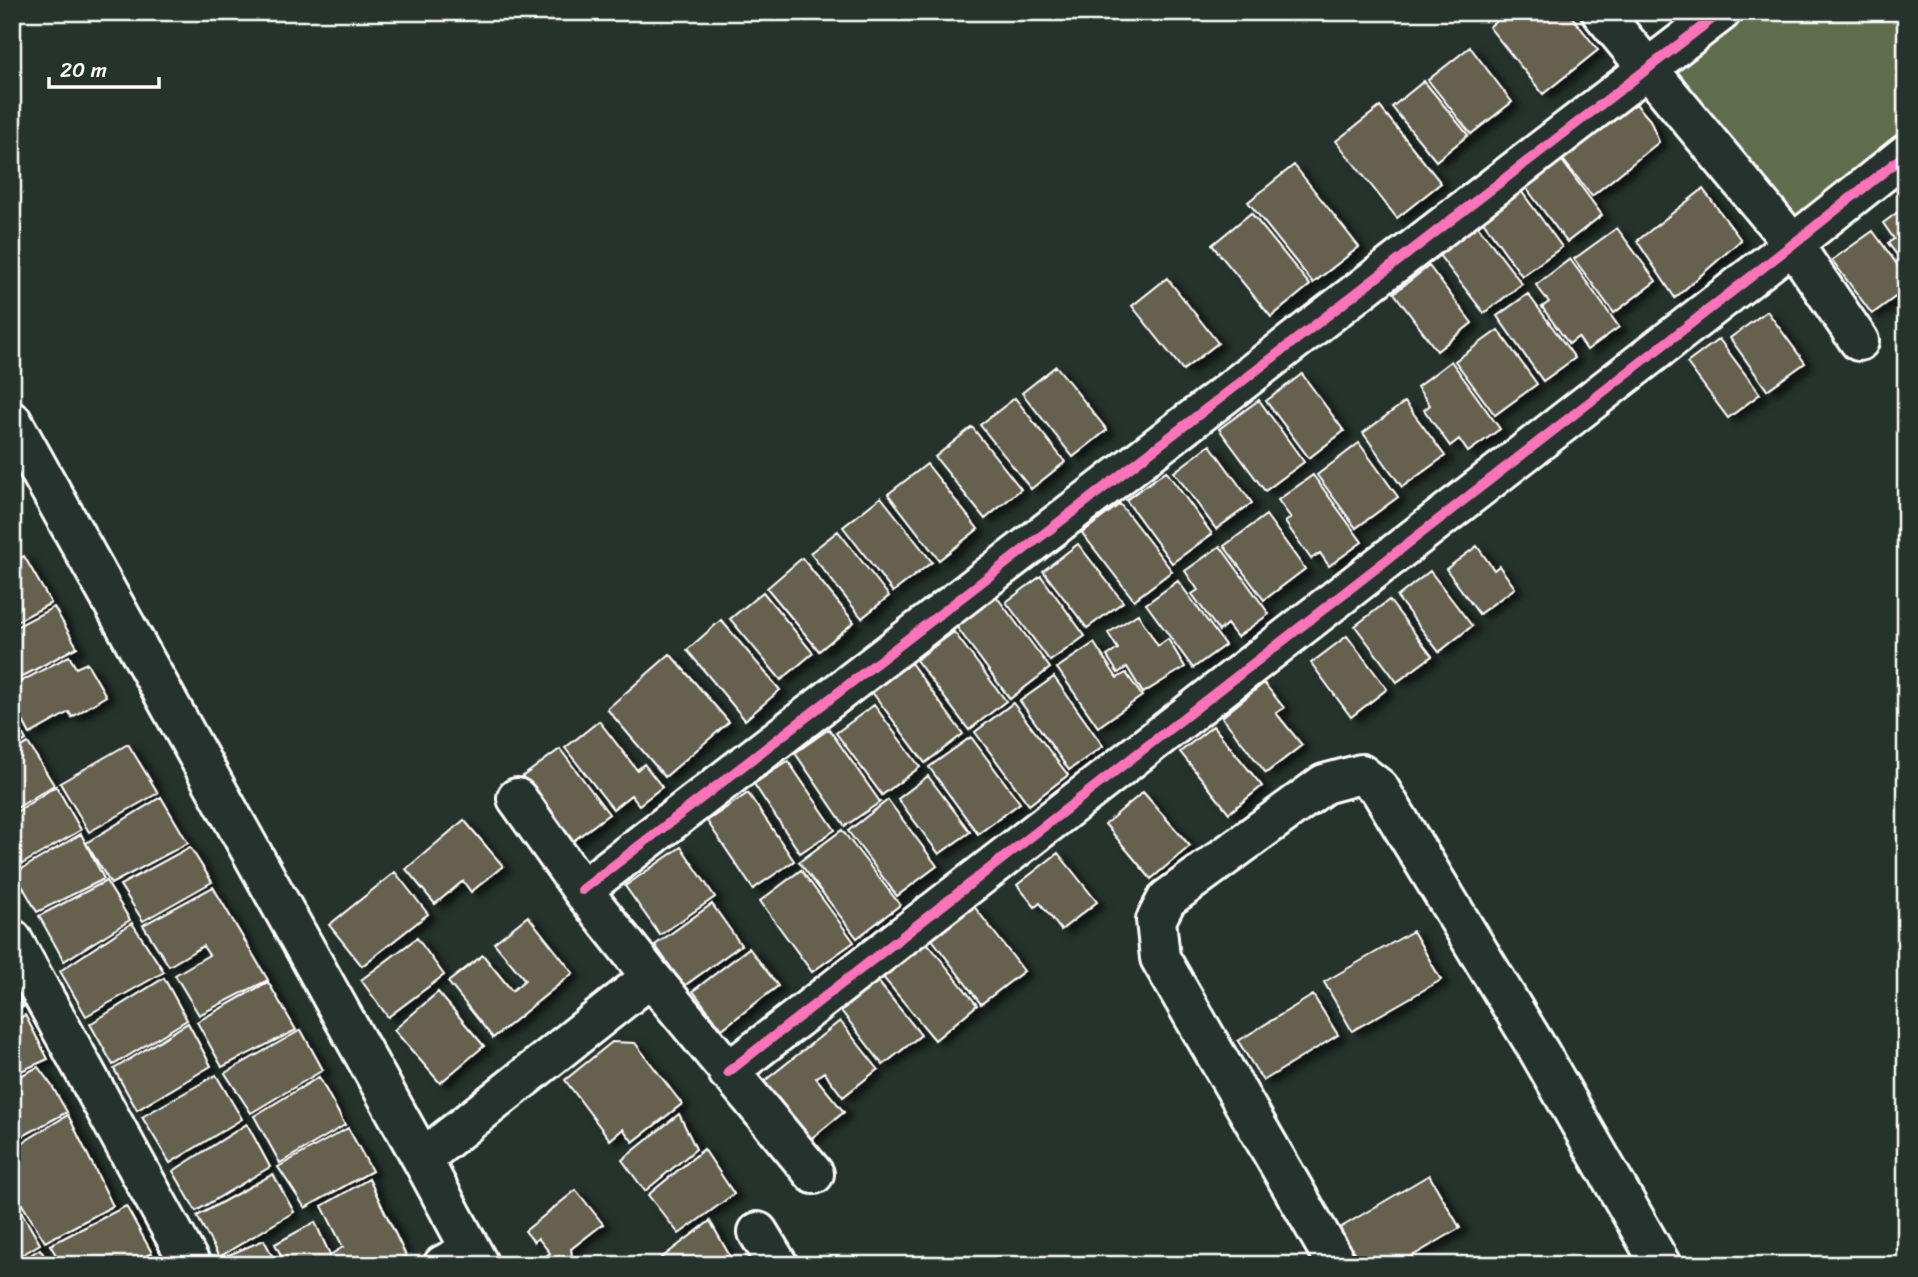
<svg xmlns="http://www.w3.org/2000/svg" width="1918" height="1277" font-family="Sriracha,sans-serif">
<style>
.green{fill:#606d4e;stroke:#b0b6a6;stroke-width:2}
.building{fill:#66614f;stroke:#fff;stroke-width:2;filter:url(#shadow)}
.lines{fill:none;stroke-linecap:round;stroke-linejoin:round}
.street-casing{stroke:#fff;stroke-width:44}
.street{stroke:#26332d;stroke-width:38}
.cycleway-casing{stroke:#26332d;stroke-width:15}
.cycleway{stroke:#fb73b8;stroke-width:10}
</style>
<defs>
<filter id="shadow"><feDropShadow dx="8" dy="4.5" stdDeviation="3.5" flood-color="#0009"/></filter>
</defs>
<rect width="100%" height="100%" fill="#26332d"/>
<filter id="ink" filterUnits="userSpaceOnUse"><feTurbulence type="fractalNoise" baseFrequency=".0143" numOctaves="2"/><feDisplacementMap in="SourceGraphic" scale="14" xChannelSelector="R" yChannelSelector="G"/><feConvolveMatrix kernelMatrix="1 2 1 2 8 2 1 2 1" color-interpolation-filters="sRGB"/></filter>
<g filter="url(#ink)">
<path class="green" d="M1721,12H1906V154L1793,244L1648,69Z"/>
<path class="building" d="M1508,12H1568L1598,50L1543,94L1489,27Z
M1470,47L1512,102L1471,134L1428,80Z
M1424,81L1468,135L1436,161L1392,107Z
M1635,103L1650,120L1659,142L1592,196L1556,151L1621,105Z
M1380,107L1441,183L1397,218L1336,141Z
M1560,158L1602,215L1567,242L1524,185Z
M1294,165L1359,247L1313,283L1248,202Z
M1516,184L1562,247L1522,276L1477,213Z
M1703,189L1741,240L1675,298L1637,241Z
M1906,206V267L1888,243L1894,239L1883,223Z
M1251,213L1310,285L1271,317L1212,245Z
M1471,217L1522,284L1484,313L1432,246Z
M1617,228L1656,281L1614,313L1574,259Z
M1873,231L1906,277V289L1872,314L1832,260Z
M1570,259L1619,327L1587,350L1578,337L1569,344L1542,307L1549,302L1536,285Z
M1429,266L1472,323L1437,351L1394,293Z
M1167,278L1218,343L1183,370L1132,306Z
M1528,294L1575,358L1543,381L1497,316Z
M1767,311L1805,363L1767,390L1730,338Z
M1498,330L1537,384L1495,415L1455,361Z
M1719,339L1760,394L1728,418L1687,363Z
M1451,361L1500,429L1468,452L1459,439L1450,446L1424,410L1430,405L1417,387Z
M1056,366L1107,430L1073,457L1022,393Z
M1302,374L1344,431L1309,458L1266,401Z
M1015,398L1065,462L1031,489L980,425Z
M1259,400L1304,462L1265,491L1219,429Z
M1405,402L1445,456L1402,487L1363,433Z
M972,427L1021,489L985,519L935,457Z
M1359,443L1398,497L1356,528L1317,475Z
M1210,445L1252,503L1216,529L1174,472Z
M927,464L978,529L939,560L888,494Z
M1166,471L1212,534L1172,563L1126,500Z
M1313,475L1362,542L1329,566L1320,553L1311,559L1285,522L1291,518L1278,500Z
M881,497L932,562L893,592L843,527Z
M1120,504L1172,571L1134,600L1082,533Z
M1266,515L1305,569L1264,600L1224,546Z
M838,531L889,596L862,618L810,553Z
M1078,544L1123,602L1087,628L1043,571Z
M1220,546L1269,614L1237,637L1227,624L1219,631L1192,594L1198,590L1185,571Z
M1477,546L1494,570L1499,566L1515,588L1479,614L1446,569Z
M24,556L51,603L12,624V564Z
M802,558L854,622L819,651L767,588Z
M1430,571L1472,626L1439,652L1397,597Z
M1041,576L1085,636L1050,661L1006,602Z
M1178,581L1225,645L1193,668L1146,604Z
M763,592L813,653L781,680L730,619Z
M996,596L1050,668L1010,699L956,626Z
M1389,600L1432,656L1397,682L1355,626Z
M54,607L77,647L12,682V629Z
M1138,614L1158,646L1168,639L1185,667L1143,693L1127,667L1118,673L1107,656L1118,649L1108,633Z
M721,620L780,690L745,720L687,650Z
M954,632L1006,701L969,730L916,660Z
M1347,636L1387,689L1351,717L1311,663Z
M1094,643L1117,678L1126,673L1142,696L1098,727L1057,668Z
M670,654L729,722L665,777L607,709Z
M69,656L76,668L87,663L106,696L72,717L69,712L30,734L12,700V686Z
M911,663L963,734L925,763L872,692Z
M1054,677L1103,746L1069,770L1020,701Z
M1264,683L1284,708L1276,713L1302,745L1266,773L1222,717Z
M1013,703L1068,775L1029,805L975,732Z
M874,705L920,767L882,795L836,733Z
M12,714L26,740L12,748Z
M599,721L637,770L644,764L662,787L639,805L631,795L613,809L565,748Z
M1213,726L1262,786L1229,813L1180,752Z
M829,729L880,802L845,826L795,753Z
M971,737L1020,803L978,834L929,767Z
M28,743L54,785L12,811V752Z
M128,744L158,793L89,832L60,783Z
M560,749L609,814L565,847L515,782Z
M788,761L835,830L800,853L754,784Z
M928,776L970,832L939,854L898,799Z
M56,786L81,830L15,868L12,864V815Z
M1143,792L1190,846L1151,879L1105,824Z
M748,793L794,861L753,889L707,821Z
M161,797L188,843L111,884L86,843Z
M888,800L937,866L897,896L848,831Z
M464,820L503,866L471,892L463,881L435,904L406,869Z
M842,830L900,905L857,938L799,862Z
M81,834L104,879L37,912L15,873Z
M190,847L212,882L143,921L120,885Z
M681,847L715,897L660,935L625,886Z
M1058,853L1097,902L1061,930L1040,903L1035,907L1017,885Z
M801,870L854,942L812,972L760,901Z
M395,872L428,914L362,966L329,925Z
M106,881L130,920L64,961L39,916Z
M213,887L268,980L199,1015L175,975L209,955L203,946L169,966L143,925Z
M712,904L741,945L684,986L655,945Z
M973,905L1024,971L981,1004L931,938Z
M528,916L573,973L493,1038L448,982L483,955L512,991L525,980L494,943Z
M132,923L164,972L86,1016L60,971Z
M1413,931L1441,980L1352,1031L1324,982Z
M417,938L444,975L388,1017L361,980Z
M925,940L977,1005L935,1040L882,976Z
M749,948L778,986L722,1029L693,991Z
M164,978L187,1020L113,1065L90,1024Z
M876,979L921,1035L883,1065L839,1008Z
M268,982L296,1030L222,1067L197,1022Z
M12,986L23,1007L12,1012Z
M438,992L484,1046L440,1083L394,1030Z
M1313,995L1338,1035L1263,1081L1238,1041Z
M25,1015L48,1059L12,1075V1018L14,1021Z
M840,1021L878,1069L843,1097L824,1072L816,1078L844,1112L808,1141L762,1083Z
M188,1023L211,1066L137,1110L114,1069Z
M301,1030L323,1070L251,1113L225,1073Z
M612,1042L635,1043L682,1104L633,1142L623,1129L610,1140L565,1080Z
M38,1067L52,1086L67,1112L12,1142V1080Z
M216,1075L242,1119L170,1163L142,1117Z
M319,1077L345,1125L280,1163L254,1116Z
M679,1114L696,1149L645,1191L622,1160Z
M68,1115L113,1206L45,1242L12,1188V1149Z
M247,1124L270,1167L196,1211L173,1171Z
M348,1128L372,1171L305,1208L278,1167Z
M704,1149L734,1194L679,1234L648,1195Z
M273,1174L294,1212L219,1257L197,1216Z
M1429,1175L1460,1228L1397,1265H1359L1338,1229Z
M369,1179L406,1256L392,1265H286L275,1244L315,1222L330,1255L343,1247L322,1206Z
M576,1190L603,1224L571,1249L572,1256L562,1265H546L542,1259L550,1253L538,1238L534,1242L525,1231Z
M15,1201L40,1244L12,1261V1203Z
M126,1206L152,1253L127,1265H62L50,1245Z
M710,1221L735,1265H652Z
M264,1240L277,1265H213L212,1262Z
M40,1249L50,1265H14Z"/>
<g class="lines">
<defs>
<path id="street" d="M1601,12L1793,244L1859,341
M12,421L422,1159L479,1265
M517,798L582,890L651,977L814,1174
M582,890L1721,12
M12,939L191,1265
M728,1072L1793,244L1906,154
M422,1159L651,977
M758,1232L778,1265
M443,1265L471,1250
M1337,1265L1160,958L1156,920L1167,899L1324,784L1361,774L1379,788L1540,1053L1661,1265"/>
</defs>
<use href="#street" class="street-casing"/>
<use href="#street" class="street"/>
<defs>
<path id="cycleway" d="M582,890L1721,12
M728,1072L1793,244L1906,154"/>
</defs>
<use href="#cycleway" class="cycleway-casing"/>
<use href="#cycleway" class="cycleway"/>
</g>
</g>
<rect width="1918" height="1277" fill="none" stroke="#26332d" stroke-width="42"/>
<rect x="21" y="21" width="1876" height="1235" fill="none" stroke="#fff" stroke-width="2.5" filter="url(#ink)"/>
<path d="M49 77v10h110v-10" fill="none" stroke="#ffffff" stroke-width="3.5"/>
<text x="60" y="77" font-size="21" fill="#ffffff" stroke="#26332d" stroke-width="5" paint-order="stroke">20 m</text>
</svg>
